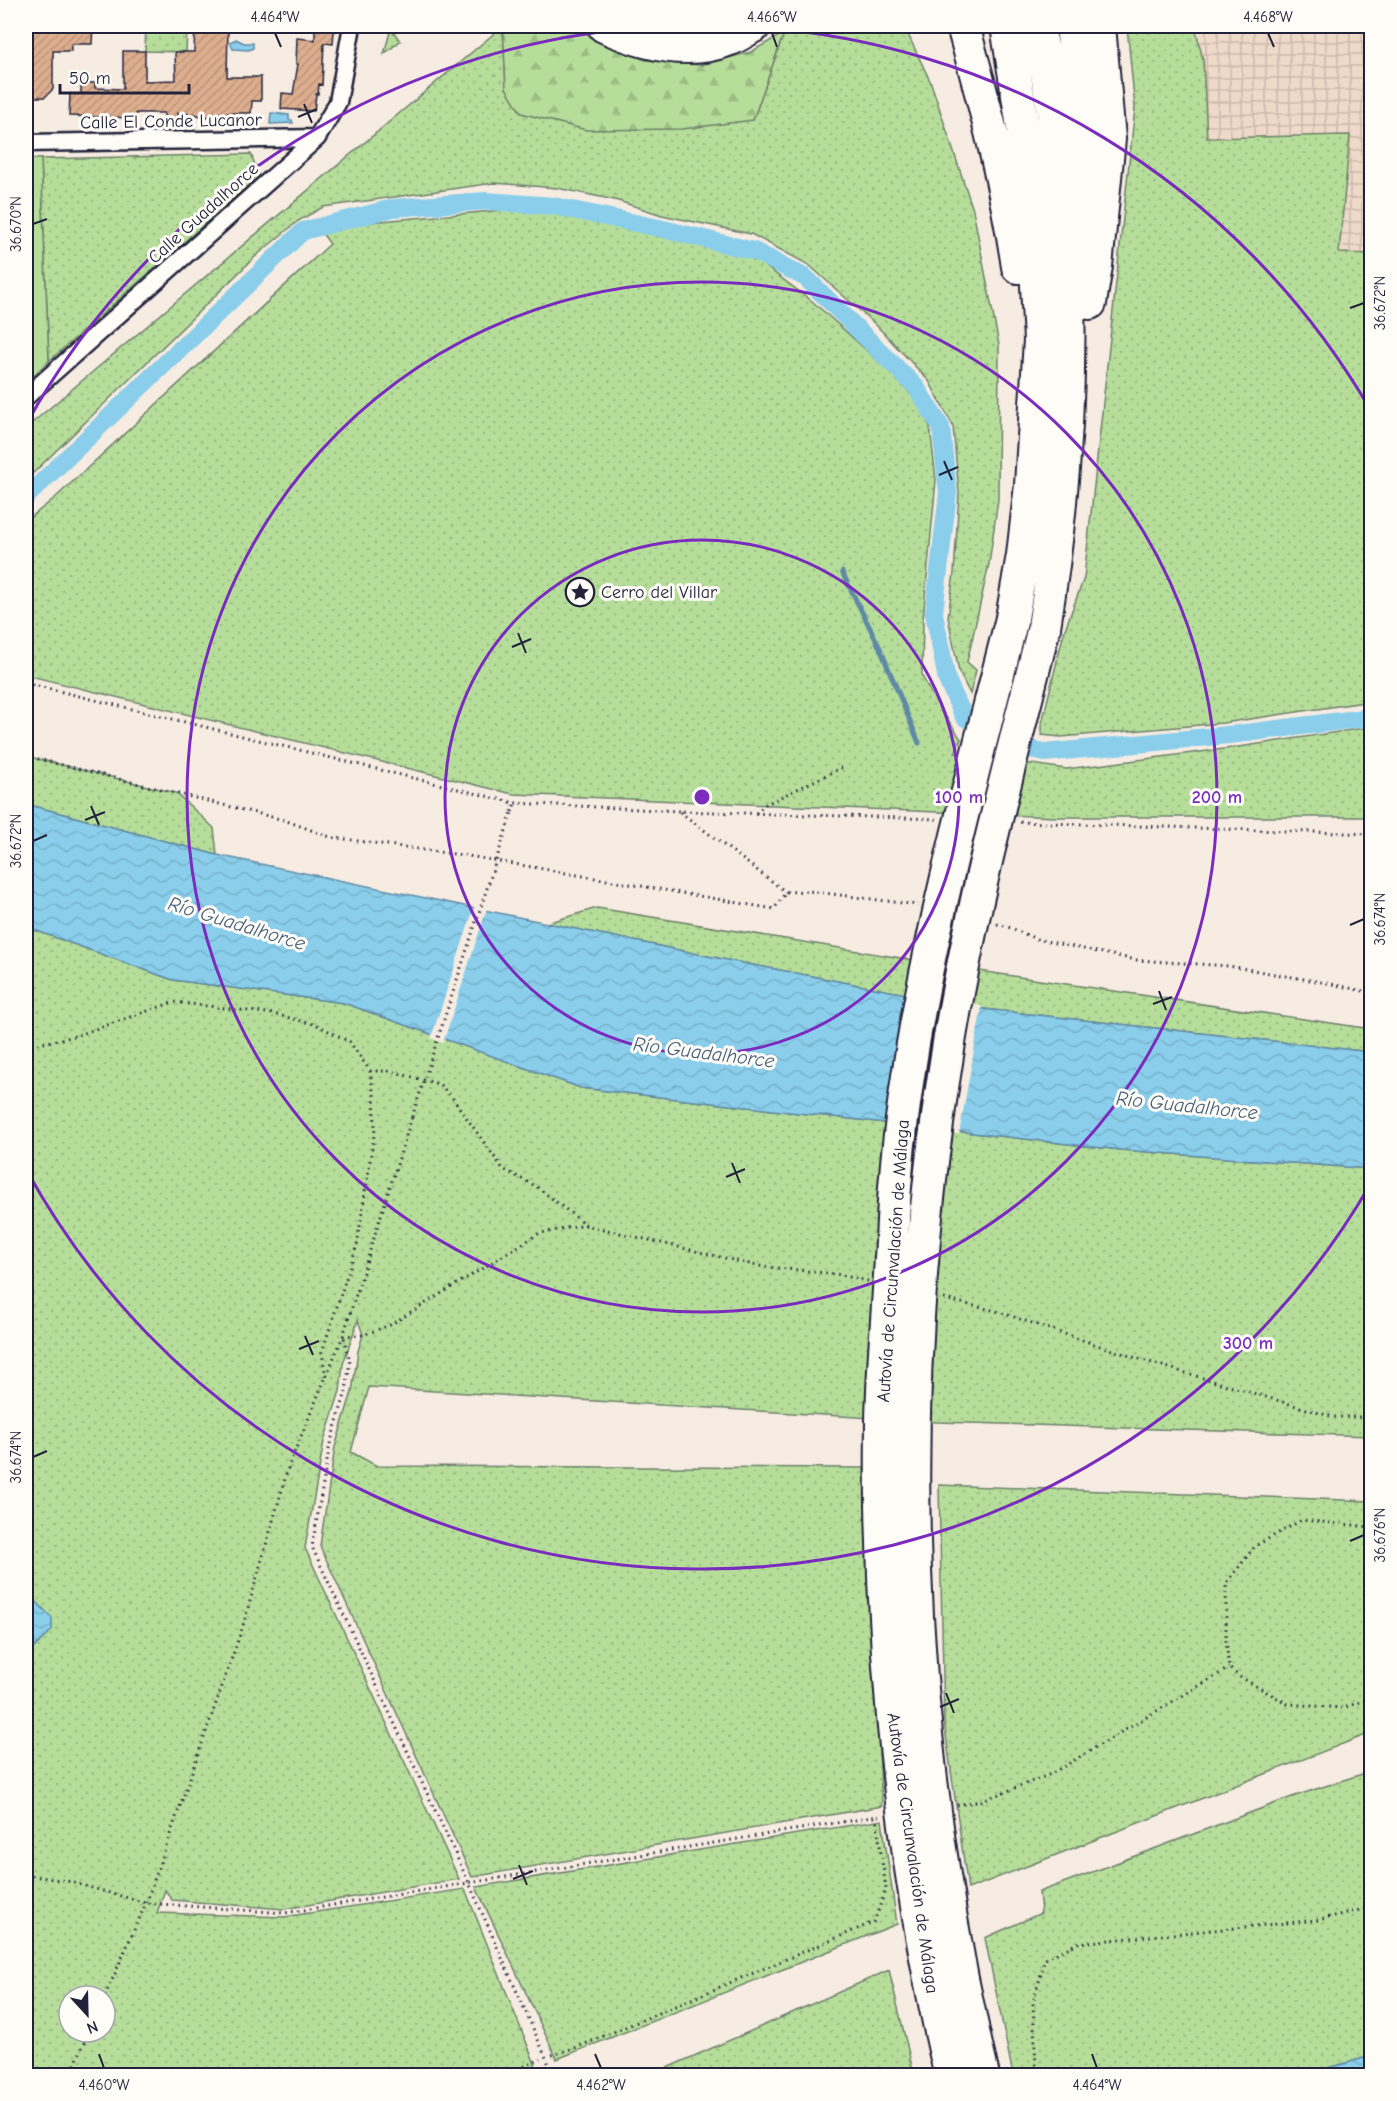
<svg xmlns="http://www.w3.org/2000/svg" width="1397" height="2101" font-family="'Comic Neue',sans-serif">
	<defs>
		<pattern id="industrial-grid" width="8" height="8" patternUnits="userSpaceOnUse" patternTransform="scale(1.5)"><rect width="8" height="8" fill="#efd9c9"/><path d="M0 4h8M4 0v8" fill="none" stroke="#cdbaae"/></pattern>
		<pattern id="green-dots" width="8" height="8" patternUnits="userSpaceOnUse" patternTransform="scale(1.5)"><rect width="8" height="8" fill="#b6de9a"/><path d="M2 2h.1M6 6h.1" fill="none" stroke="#9cbe86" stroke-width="1.8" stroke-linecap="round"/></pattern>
		<pattern id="forest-firs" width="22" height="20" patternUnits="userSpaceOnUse" patternTransform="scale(1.5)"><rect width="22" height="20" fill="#b6de9a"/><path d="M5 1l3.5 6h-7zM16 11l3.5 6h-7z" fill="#9cbe86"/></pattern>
		<pattern id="water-waves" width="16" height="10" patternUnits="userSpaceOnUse" patternTransform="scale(1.5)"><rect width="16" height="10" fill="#8aceeb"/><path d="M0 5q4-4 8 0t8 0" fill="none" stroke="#77b1ca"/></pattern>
		<pattern id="building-hatch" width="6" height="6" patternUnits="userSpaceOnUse" patternTransform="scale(1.5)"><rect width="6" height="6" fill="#ddae8e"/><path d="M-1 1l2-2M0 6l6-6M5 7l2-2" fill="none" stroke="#bd957b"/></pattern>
	</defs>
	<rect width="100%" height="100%" fill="#f7ece2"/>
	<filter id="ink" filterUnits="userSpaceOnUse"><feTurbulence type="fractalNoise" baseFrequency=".0167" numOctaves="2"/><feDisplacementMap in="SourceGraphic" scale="12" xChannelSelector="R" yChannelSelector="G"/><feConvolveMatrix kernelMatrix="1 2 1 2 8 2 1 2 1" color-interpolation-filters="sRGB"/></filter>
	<g filter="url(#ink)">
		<path fill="url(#industrial-grid)" d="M1195,26H1371V254L1339,253L1349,135L1207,138L1203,60Z"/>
		<path fill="url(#green-dots)" stroke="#6c806a" stroke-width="1.5" fill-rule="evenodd" d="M146,26H187L186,52L145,51Z
			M503,26L506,88L753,120L784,33L791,26H904L931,83L973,210L999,345L998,499L989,564L967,662L976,670L970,694L959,672L948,617L954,573L959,494L953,426L929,381L876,325L809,265L751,234L662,215L615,200L557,188L494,183L323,207L298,221L257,255L26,480V428Z
			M1127,26H1195L1203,60L1207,138L1350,135L1339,253L1372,254L1371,701L1223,723L1061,737L1042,735V723L1064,632L1084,578L1135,108Z
			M391,28L400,41L384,54Z
			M251,154L259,176L49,361L41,159Z
			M516,209L560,214L753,257L812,301L895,376L924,409L930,427L936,480L923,619L922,676L936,702L961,739L955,753L1066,769L1232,748L1371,727V817H1056L513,794L26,675V521L56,497L330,244L321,232L369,222Z
			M26,756L176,793L214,828L217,855L26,804Z
			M597,908L986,972L1371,1029V1052L984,1009L727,960L547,923Z
			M26,927L173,980L344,1003L581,1088L1121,1150L1371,1169V1436L937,1422L369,1387L351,1452L377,1466L864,1468L882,1806L472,1877L320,1546L335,1447L352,1392L358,1351L363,1335L358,1320L343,1364L340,1391L324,1441L305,1548L459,1879L284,1909L172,1900L165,1890L157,1913L284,1917L465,1889L537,2069L524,2076L83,2075L86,2067L81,2075H26ZM69,1996H105V2032H69Z
			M939,1485L1371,1501V1733L968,1889L944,1721Z
			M1371,1771V2056L1304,2075H1013L985,1938L1041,1913L1039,1892L1292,1797Z
			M882,1820L897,1924L557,2059L476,1887Z
			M889,1970L914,2075H651Z"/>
		<path fill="url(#forest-firs)" stroke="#6c806a" stroke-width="1.5" d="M503,26H576L602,44L646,60L700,65L751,52L784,33L753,120L682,129L586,130L521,113L506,88Z"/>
		<path fill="#b6de9a" stroke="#6c806a" stroke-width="1.5" d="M26,159H41L49,361L26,382Z"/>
		<path fill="url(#water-waves)" stroke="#6089a5" stroke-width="1.5" d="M236,39L244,43H253V48L249,50L233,49L230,42Z
			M271,113L289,115V120H292L293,123L270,124Z
			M26,804L217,855L727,960L984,1009L1371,1052V1169L1121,1150L581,1088L344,1003L173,980L26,927Z
			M26,1557L35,1568L32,1597L52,1618V1630L30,1652L26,1692Z
			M1371,2056V2075H1304Z"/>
		<path fill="#f7ece2" d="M475,905L487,908L443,1043L431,1038Z
			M919,994L982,1006L959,1134L895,1127Z"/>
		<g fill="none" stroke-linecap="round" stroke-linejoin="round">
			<path stroke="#6089a5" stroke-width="5" d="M842,572L880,648L919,743"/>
			<path stroke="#8aceeb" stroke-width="18" d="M26,497L303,231L393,208L486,201L553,206L659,228L754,251L806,278L916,387L941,427L948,493L934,613L947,680L964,717L1004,741L1044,753L1238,734L1372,717"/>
		</g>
		<path fill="url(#building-hatch)" stroke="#22223b" stroke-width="1.5" d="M30,26H93L92,44H71V51H53V89L45,97H27L26,51H30Z
			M195,26H228L227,77H261V101H252L251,113H215L205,118L195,114L178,113V118L164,119V113H136V118L69,116L70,94H81V83H95V88L123,89V51H145V81L176,80L175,52H194Z
			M315,29L334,30L333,44L324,43L322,85L319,84L318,94H316L314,111L281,109L282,93L293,94L298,64H296L297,38L315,40Z"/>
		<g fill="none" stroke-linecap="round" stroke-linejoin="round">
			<g stroke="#22223b" stroke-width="21">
				<path id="street" d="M26,143L317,138
					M26,397L317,138L338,102L352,26"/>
			</g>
			<g stroke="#22223b" stroke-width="36">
				<path id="highway" d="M604,26C643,44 688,56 730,39C738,36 746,30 754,26
					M963,26C985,105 1006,185 1018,267
					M1007,26L1031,178L1040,340L1031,485L1023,555L1012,618
					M1038,26C1079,223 1076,428 1044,627
					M1072,26L1084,130L1086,248
					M1090,303L1096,266L1109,139L1099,26"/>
			</g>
			<path stroke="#22223b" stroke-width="3" stroke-dasharray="1.5 4.5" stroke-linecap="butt" d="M26,683L515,803L679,811L938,819
				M26,756L284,820L330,837L468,856L774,909L786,892L808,891L918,905
				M512,812L515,803
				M680,812L786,892
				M756,813L766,804L843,767
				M1020,822L1372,834
				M997,924L1011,928L1036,939L1136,960L1229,966L1327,983L1372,993
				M26,1047L75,1036L174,1002L274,1014L317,1025L350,1042L370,1071L374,1096L375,1129L357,1245L322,1352L326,1379
				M370,1071H390L439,1084L451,1096L503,1169L537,1187L586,1225
				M944,1299L996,1311L1136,1358L1333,1417H1372
				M343,1336L363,1335L390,1325L540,1233L586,1225L758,1266L836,1274L868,1281
				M344,1338L350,1360L346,1392L330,1444L312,1547L469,1883L554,2076
				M1372,1527L1302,1520L1255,1546L1226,1584V1641L1229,1668L1240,1677L1288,1704L1343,1708L1372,1698
				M957,1805L981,1801L1051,1774L1229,1668
				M26,1875L67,1881L146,1903L285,1913L879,1816
				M105,1996L146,1903L242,1629L289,1465L343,1336L412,1117
				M552,2055L578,2047L874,1922L886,1889L876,1817
				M70,2076L89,2032
				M502,2076L541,2059
				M1032,2076L1036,2069L1033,2003L1045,1959L1078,1943L1318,1920L1372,1907"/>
			<use href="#street" stroke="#fdfcf7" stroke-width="16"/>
			<use href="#highway" stroke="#fdfcf7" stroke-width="32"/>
			<g stroke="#22223b" stroke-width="36" stroke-linecap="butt">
				<path id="highway-bridge" d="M951,2076C900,1861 879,1641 882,1421C883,1366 888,1312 891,1258C893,1231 893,1204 896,1176C899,1133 906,1088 913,1044C937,900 977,759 1012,618
					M983,2076C903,1737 892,1386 949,1043C972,903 1010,765 1044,627"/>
			</g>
			<path stroke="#22223b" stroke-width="3" stroke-dasharray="1.5 4.5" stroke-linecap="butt" d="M412,1117L512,812"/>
			<use href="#highway-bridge" stroke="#fdfcf7" stroke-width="32"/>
		</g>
	</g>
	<path fill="none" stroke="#22223b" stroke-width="2" d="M275,33L281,47M772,33L777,47M1268,33L1274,47M304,104L312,123M298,117L317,109M33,224L47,219M1350,308L1364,303M944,461L952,480M939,475L958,467M518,633L526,653M512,647L531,639M91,806L99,825M85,820L105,812M33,841L47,835M1350,925L1364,919M1159,991L1166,1010M1153,1004L1172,997M732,1163L740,1183M726,1177L745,1169M305,1336L313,1355M299,1349L319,1341M33,1457L47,1451M1350,1541L1364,1535M946,1693L954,1713M940,1707L959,1699M519,1865L527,1885M513,1879L533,1871M99,2054L104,2068M595,2054L601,2068M1092,2054L1097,2068"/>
	<g fill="none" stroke="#7b2cbf" stroke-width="3">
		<circle cx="702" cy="797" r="257"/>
		<circle cx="702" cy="797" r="515"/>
		<path d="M1371 1183A772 772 0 0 1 27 1171M27 423A772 772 0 0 1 668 26M736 26A772 772 0 0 1 1371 411"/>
	</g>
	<defs>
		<g id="sight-ring" transform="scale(1.5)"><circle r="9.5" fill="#fdfcf7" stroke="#22223b" stroke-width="1.5"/><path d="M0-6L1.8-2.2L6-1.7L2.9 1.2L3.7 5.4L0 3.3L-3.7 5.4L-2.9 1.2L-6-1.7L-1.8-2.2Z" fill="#22223b"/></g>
	</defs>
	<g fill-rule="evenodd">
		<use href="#sight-ring" x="580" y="592"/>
	</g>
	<g text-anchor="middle" stroke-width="6" stroke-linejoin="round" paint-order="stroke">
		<g font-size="18" fill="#22223b" stroke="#fdfcf7">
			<text transform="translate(171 121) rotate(-1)" y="6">Calle El Conde Lucanor</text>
			<text transform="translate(203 213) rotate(-42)" y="6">Calle Guadalhorce</text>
			<text transform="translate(893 1261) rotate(-86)" y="6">Autovía de Circunvalación de Málaga</text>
			<text transform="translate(913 1853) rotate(82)" y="6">Autovía de Circunvalación de Málaga</text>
		</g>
		<g font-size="18" fill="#22223b" stroke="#fdfcf7" text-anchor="start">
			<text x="601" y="598">Cerro del Villar</text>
		</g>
		<g font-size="20" font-style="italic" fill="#465e79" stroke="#fdfcf7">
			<text transform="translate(237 923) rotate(17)" y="7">Río Guadalhorce</text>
			<text transform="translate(704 1052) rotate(7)" y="7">Río Guadalhorce</text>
			<text transform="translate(1187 1105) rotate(6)" y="7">Río Guadalhorce</text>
		</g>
	</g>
	<circle cx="702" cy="797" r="9" fill="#7b2cbf" stroke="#fdfcf7" stroke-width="3"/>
	<g font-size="18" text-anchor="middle" font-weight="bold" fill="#7b2cbf" stroke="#fdfcf7" stroke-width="6" stroke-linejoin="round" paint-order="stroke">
		<text x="959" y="803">100 m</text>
		<text x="1217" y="803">200 m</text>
		<text x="1248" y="1349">300 m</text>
	</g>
	<rect width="1397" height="2101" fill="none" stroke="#fdfcf7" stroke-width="66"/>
	<g transform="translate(87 2014) rotate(158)"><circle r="28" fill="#fdfcf7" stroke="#a5a5ac" stroke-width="1.5"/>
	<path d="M0-4.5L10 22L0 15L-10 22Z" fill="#22223b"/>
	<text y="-9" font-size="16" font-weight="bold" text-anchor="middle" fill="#22223b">N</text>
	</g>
	<path d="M60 84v9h129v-9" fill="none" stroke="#22223b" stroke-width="3"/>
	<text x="69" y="84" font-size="18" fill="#22223b" stroke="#fdfcf7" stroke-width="4.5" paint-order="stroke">50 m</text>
	<rect x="33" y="33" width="1331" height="2035" fill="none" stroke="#22223b" stroke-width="2"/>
	<g font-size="15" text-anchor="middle" fill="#22223b">
		<text x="275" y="22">4.464°W</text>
		<text x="772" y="22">4.466°W</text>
		<text x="1268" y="22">4.468°W</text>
		<text transform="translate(16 224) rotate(-90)" y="5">36.670°N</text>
		<text transform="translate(1380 303) rotate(-90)" y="5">36.672°N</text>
		<text transform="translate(16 841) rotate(-90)" y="5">36.672°N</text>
		<text transform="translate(1380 919) rotate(-90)" y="5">36.674°N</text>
		<text transform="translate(16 1457) rotate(-90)" y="5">36.674°N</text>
		<text transform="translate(1380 1535) rotate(-90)" y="5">36.676°N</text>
		<text x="104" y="2090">4.460°W</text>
		<text x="601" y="2090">4.462°W</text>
		<text x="1097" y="2090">4.464°W</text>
	</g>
</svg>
